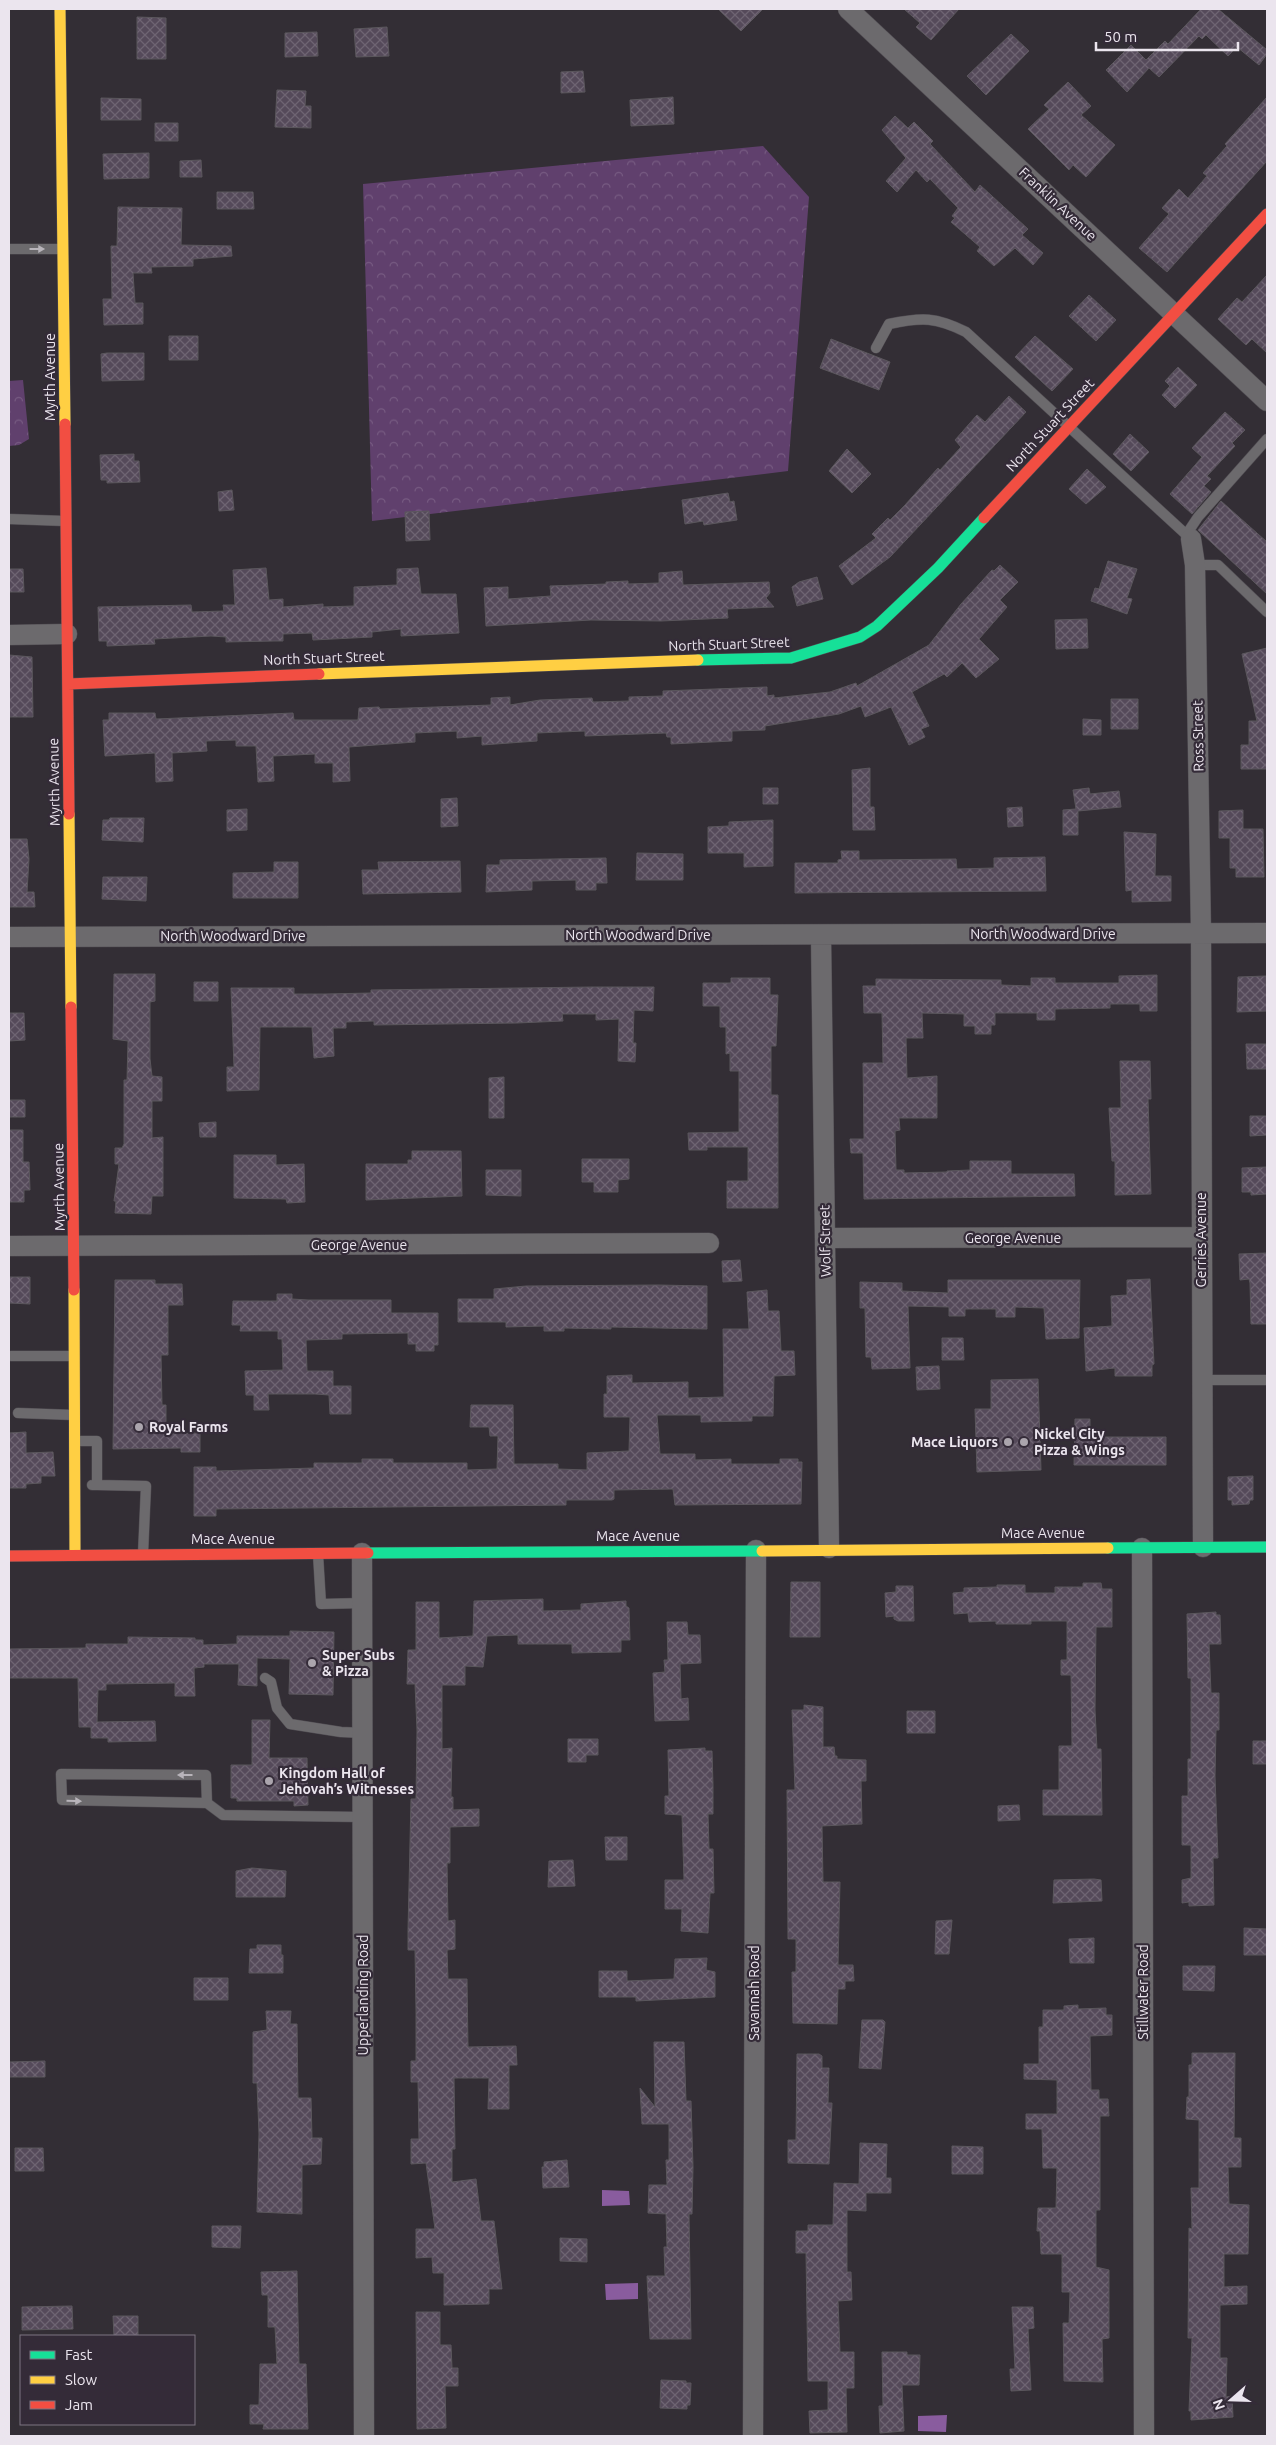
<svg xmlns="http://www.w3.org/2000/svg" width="1276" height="2445" font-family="Ubuntu,sans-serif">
	<defs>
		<pattern id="forest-crowns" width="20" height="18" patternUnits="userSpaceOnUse" patternTransform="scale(1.25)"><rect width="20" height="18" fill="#60406d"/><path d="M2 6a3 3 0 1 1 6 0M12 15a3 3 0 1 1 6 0" fill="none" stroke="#775b82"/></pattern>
		<pattern id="building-cross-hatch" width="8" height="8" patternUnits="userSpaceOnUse" patternTransform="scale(1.25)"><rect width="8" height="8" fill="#554a5a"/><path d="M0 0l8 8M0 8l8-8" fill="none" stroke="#6e6472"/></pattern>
	</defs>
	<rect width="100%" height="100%" fill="#332e35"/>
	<path fill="url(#forest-crowns)" d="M763,146L809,197L788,471L372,521L363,184Z
		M23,380L29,439L19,445L9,446V381Z"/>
	<path fill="#895c9e" d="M602,2190L629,2191L630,2205L602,2206Z
		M638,2283V2299L606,2300L605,2284Z
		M947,2415L946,2432L918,2431V2416Z"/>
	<path fill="url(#building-cross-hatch)" stroke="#5b575d" d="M718,9H763L741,31Z
		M904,9H959L931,40L916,27L920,23Z
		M1201,9H1218L1267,50V54L1259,65L1237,47L1228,56L1206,35L1202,39L1199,36L1159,77L1149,68L1127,92L1106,70L1131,45L1146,60L1165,41L1168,44Z
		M137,17L166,18V59H137Z
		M387,27L389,56L356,57L354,29Z
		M317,32L318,56L285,57V33Z
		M1011,34L1029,51L986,95L967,76Z
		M583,71L585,92L561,93V72Z
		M1068,82L1091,106L1081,115L1115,145L1086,177L1073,165L1069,170L1028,129L1049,109L1044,105Z
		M277,90L306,91L305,106H311V128L275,127Z
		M673,97L674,124L631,126L630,100Z
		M1267,97V161L1167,272L1139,248L1169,214L1162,208L1179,189L1188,198L1207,176L1203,173L1227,146L1225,144Z
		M101,98L141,99V120H101Z
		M895,116L908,128L914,122L933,141L930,144L975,192L980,185L1028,229L1022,235L1043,253L1033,265L1015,248L994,266L977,251L980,247L951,222L955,218L952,216L958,208L930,179L927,182L916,170L897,192L886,181L906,158L882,130Z
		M155,123H178V141H155Z
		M149,153V178L104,179L103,154Z
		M201,160L202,177H180V161Z
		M217,192H253L254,209H217Z
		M118,207L182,208L181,245L231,246L232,256L193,259V266L151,267L152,273H133L135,303H143V324L104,325L103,299H112L111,246H117Z
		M1267,275V353L1252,339L1246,345L1218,319L1237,298L1242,302Z
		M1089,295L1116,320L1096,341L1069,316Z
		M169,336H198V360H169Z
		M1035,336L1073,369L1052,391L1015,357Z
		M831,339L890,362L879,390L820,368Z
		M107,353H144V380L102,381L101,354Z
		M1178,367L1197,385L1175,408L1162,395L1170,386L1165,381Z
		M1009,396L1026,412L890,557L852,585L839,566L876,538L872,534L888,518L890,520L905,505L938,468L940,470L961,447L955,440L977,415L985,422Z
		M1225,412L1245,430L1232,443L1235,446L1207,476L1211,479L1204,486L1211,492L1192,514L1170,494L1202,457L1192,448Z
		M1130,434L1149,452L1131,471L1113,454Z
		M847,449L871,474L852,493L829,471Z
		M134,454V461H139L140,482L107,483V480H101L100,455Z
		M1087,469L1106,487L1086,504L1069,489Z
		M232,490L234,510L219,511L218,492Z
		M728,493L730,502L734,501L737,520L704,525L703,521L685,524L682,500Z
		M1221,501L1267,542V594L1198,530Z
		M429,511L430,540L406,541L405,512Z
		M1108,561L1137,569L1127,598L1132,599L1127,614L1091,601L1095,588L1099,589Z
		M1000,565L1018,582L1000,600L1007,607L979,639L999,659L976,678L962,663L947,677L944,674L912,692L929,726L921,729L925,737L909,745L891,707L865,717L861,706L839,714L765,726V730L732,731V741L671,744V737H667L666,733L585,736V731L537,733V741L482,745V736L457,738V731L415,733V742L349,747L350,781L333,782V763H315V754L273,756L274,781L258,782L256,746H236V740L206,741L207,751L172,753L173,781L156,782L155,753L105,756L103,720H109V713H155L156,719L293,713L294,720H358L359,708L379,707L380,709L491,705V698L510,697V705L540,700L592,698L593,702L629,701V697L663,696V691L767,687V696L774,695V698L830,692L856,683L857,686L929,645L961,604L992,570L994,571Z
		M266,568L269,600L283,599V607L323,604V607L354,606V587L397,585V569L418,568L421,594H456L459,633L401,636V629L372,632V637L313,640L312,633L283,634V641H274L226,642V637L211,636L154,639L155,644L107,646V641H99L98,607L191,605L192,612L224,611L223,605H235L233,570Z
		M9,569H23L24,592H9Z
		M682,571L683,585L769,582L770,593L766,598L774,607L727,609L728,618L661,621L591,620L486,626L484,588L508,587V599L551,596L550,586L606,584V582L628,581V584L659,583V573Z
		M817,577L823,599L797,606L792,587L799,582Z
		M1087,619L1088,648L1056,649L1055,620Z
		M1267,648V769H1241V745H1249V721H1257L1242,654Z
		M9,655L32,657L33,717H9Z
		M1111,699H1138V729H1111Z
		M1083,719L1101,720V735H1083Z
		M870,768V807H874L875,830H853L852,770Z
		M763,788H778V804H763Z
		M1089,788L1090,794L1119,791L1121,807L1078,811V835H1063V810L1076,809L1073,790Z
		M457,798L458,826L441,827V799Z
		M1022,807L1023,826L1008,827L1007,808Z
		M247,809V830L227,831V810Z
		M1243,810V829H1263L1264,877H1236V868H1230V838H1219V811Z
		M110,818H144L143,842L102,840L103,820H109Z
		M773,820V866L744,867V853H708V827L729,826V822Z
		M1124,832L1156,834L1155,876H1171V901L1132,902V890L1126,891Z
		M9,839H27L29,859L27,892H34L35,907H9Z
		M841,851H859V860H867L956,859L957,869L994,868V858L1045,857L1046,891L795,893V863H838V860L842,859Z
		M637,853L683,854V880H636Z
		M606,858L607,883H596V890H576V880L532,881V890L486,892L487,865H500V860Z
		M460,861L461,892L363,894L362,870H379L378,862Z
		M274,862H298V898H233V873L274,872Z
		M103,877H147L146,901L102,899Z
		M114,974H155V1001L150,1002V1059L152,1076L162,1077V1101H152V1138L163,1137V1196H152L151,1214L115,1213L116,1201H114L119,1164H115V1148H122L124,1144V1080H127L128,1041L113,1039Z
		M1157,975V1011H1140V1004H1110V1008L1055,1009V1020H1037V1013H995V1025H991V1034H975V1026H964V1014L922,1013L923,1038H906L907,1078L937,1076V1118H899L900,1130L895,1131L896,1170H904V1173L947,1172V1171L970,1170V1161H1011V1174H1074L1075,1196L864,1199L863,1153H851L850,1139H864L863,1063H883L882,1013H864L863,986H876V979L1001,980V985L1031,986V978H1055V983H1119V976Z
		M1266,976L1267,1011L1237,1012L1238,977Z
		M731,978H770V995H778L776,1046H771V1095H778V1208H727V1181H748V1147H707V1150H689L688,1133L739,1132V1071H730V1053L726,1054V1027H720V1006H703V983H731Z
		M194,982H218V1001H194Z
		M592,987H654L653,1011L634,1010L633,1043H636L635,1062L618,1061L619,1019L596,1020V1014H562L563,1021L517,1023L374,1025V1021L346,1022V1028H333L334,1056L314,1058L312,1027H260L259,1090L227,1091V1067H234L231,988H294V994H325L371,993V990Z
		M9,1013H24L25,1040L9,1041Z
		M1246,1044H1266L1267,1069H1247Z
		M1120,1061H1150L1151,1099H1148L1151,1194L1115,1195V1161H1112L1109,1108H1121Z
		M504,1077V1118H489V1078Z
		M9,1100H25V1117H9Z
		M1250,1116H1267V1135L1250,1136Z
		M216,1122V1137H200L199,1123Z
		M9,1130H23V1162H29L30,1190H24V1202H9Z
		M412,1151H461L462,1196L366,1200V1164H408V1160H412Z
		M234,1155H276V1165L304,1164L305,1202L287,1203L286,1199L234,1198Z
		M582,1159H629V1179L618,1180V1192H594V1182H582Z
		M1267,1167V1194L1251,1195V1192H1242V1168Z
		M486,1170H521V1196L486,1195Z
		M1267,1253V1324H1251L1250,1283L1249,1279L1240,1280L1239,1254Z
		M740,1260L742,1281L723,1282L722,1261Z
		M9,1277H30V1304L9,1303Z
		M1150,1279L1154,1364L1152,1365V1376H1115V1368L1086,1371L1084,1328L1112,1326L1111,1296L1127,1295V1280Z
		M115,1280H155V1284H182L183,1305H168V1355H161L162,1405H166V1434L200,1433V1452H181V1448L113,1449Z
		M948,1280H1080L1079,1338L1046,1339L1044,1308L1015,1307V1317H996V1309H965V1316H949V1307L908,1306L910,1368L872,1369L871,1357H866L865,1308H860V1282L902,1283V1291L948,1293Z
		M658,1285L707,1286V1329L611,1327V1329L564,1328V1331H544V1326L506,1327V1322H458V1299H494V1289L526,1286Z
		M767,1290L768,1311H779L781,1351H794L795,1375L774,1376L773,1416H752V1421L701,1422V1415H657L660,1454H695V1460L731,1459V1464H780V1459H798V1462H802L801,1504L675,1505L673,1489L614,1490V1499L612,1500H566V1505L216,1509V1516H194V1467H216V1471L314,1468V1463H362V1459H393V1463H467V1470L497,1469L498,1436H490L489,1427H470L471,1405H513L514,1464H558V1469L587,1470V1453L629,1451L630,1417H604V1394H607V1376L632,1375V1383L688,1382V1398L724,1397L723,1329H749L747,1292Z
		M277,1294H292V1299L308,1300H391V1313H438V1345H434V1351H416V1344H408V1333L342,1334V1339L306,1340L307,1371H333V1386H351V1414H330L329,1395L315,1394H268L269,1410H254V1395H246L245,1371L283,1370L282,1339H278V1331H240L241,1325H232L233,1301H277Z
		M942,1338H963L964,1360H942Z
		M939,1366L940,1389L917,1390L916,1367Z
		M1038,1379L1041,1470L977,1472L975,1409H991V1380Z
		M1075,1419H1090V1437H1166V1465H1074Z
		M26,1432V1453L53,1452L55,1476H41V1483L26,1484V1488H9V1433Z
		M1253,1476V1500H1250L1249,1504L1232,1505V1500H1228V1477Z
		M791,1582H820V1637H790Z
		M1083,1583H1101L1102,1589H1112V1627H1096L1095,1710L1097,1749H1101L1102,1815H1043V1790H1059V1746H1072L1071,1675H1061V1660H1067V1621H1031V1624H996V1621L969,1622L968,1613L954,1614L953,1593L964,1592V1588L997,1587V1585H1025V1593H1055V1587H1083Z
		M896,1586H913L914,1621H898L894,1619V1616L886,1617L885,1593L896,1592Z
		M543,1599V1611L581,1610V1604L626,1601V1606L629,1608L630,1640H621V1652L572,1653V1644H518V1635L487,1636L483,1667L465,1666V1685H442V1749L452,1748L451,1797H453V1810L479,1809V1826L450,1827V1863H447L448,1921L455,1920V1949L447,1950L448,1979H467L468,2047L516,2046L517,2065H509V2109H488L489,2078H454L455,2149H452V2182L476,2179L481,2221H494L502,2289H489V2304L444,2305V2273H433L432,2257L416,2258V2229H435L426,2163L411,2164V2139H419L418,2082H411V2061H416V2010L415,1950H408V1930L411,1799H416L417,1730L415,1684H407L408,1650H416V1602H439V1638L473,1636L474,1601Z
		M1216,1612V1615H1220L1221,1644H1209L1211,1693H1219V1730H1216L1215,1776L1218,1858H1213L1214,1905L1189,1906V1902L1182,1903V1880L1191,1878V1845H1182V1796H1188V1759H1191V1678H1188L1187,1614Z
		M667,1622H687L688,1635H700L701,1663L680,1664L681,1699L688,1698L689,1720L655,1721L653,1673L665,1672L664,1660H668Z
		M290,1631L334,1632L333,1695L289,1694L290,1659L257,1658V1686L238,1685L239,1664H204V1667L194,1668L195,1696H175V1683L106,1684V1690H98L97,1722L155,1721L156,1741L108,1742V1738H91V1727H79L78,1678H9V1649L86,1648V1644H128V1637L195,1638V1640H203V1645L237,1644V1636H290Z
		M804,1705L823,1707V1747H834L835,1756H837V1759L866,1760V1781H861L862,1824L822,1826L823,1882H840L838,1965H853L854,1981H845V1989H838L837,2024L793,2023L792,1972H796V1939H788L787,1790H795L792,1710H804Z
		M907,1711H935V1733H907Z
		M252,1720H270L269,1758H307L308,1805L294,1806V1801H237V1798H231V1765H252Z
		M568,1739H598V1755H586V1762H568Z
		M1253,1741H1267V1764H1253Z
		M705,1748V1751H712L713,1785V1814H708L709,1849H713L714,1893H710L708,1933L681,1931L682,1909H665V1880H684L682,1815L665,1814V1796H669L668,1750Z
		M1019,1805L1020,1820L998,1821V1806Z
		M605,1837H627V1860H606Z
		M573,1860L575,1886L548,1887L549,1861Z
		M252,1868L286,1871L285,1897H236V1871Z
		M1094,1879L1101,1880L1102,1901L1053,1903L1054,1880Z
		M952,1920L949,1954H935L936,1921Z
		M1244,1928L1267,1929V1955H1244Z
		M1094,1938V1963H1070L1069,1939Z
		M257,1945H281V1955H283V1973H249L250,1949H257Z
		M707,1958L706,1970L715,1972V1997L636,2001V1997H599V1971H627V1981L674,1979L675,1959Z
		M1183,1966H1215L1214,1991L1183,1990Z
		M194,1978H228V2000H194Z
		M1078,2005V2009L1106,2008V2015H1112V2035L1090,2036L1091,2090H1099V2099H1108L1109,2116H1100V2210H1096V2267L1109,2270V2338L1102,2339L1103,2382L1064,2381L1063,2323H1069L1070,2292H1062V2254H1041L1040,2231H1037L1038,2208H1056L1057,2168H1043L1042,2129H1026V2114H1057V2080L1024,2079V2064H1039V2027H1043V2010H1064V2006Z
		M266,2011H291L290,2024H297L298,2098H311L312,2138H322L321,2164L302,2165V2214L257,2212L259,2134L257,2083H253V2032L267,2030Z
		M862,2020H883L885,2022L881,2069L859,2068Z
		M654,2042H684L686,2101H691L693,2167L692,2214H689L691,2339H650L647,2276H665L664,2247H667L666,2214L648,2213L649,2185H667L666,2160H669V2124H642L640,2088L655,2107Z
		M1192,2053H1235L1234,2138H1241V2167H1228L1229,2204L1249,2205L1248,2254H1224V2287L1247,2286V2304L1220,2305V2358H1227L1226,2397L1232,2396L1233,2417L1191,2420V2411H1189L1192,2338H1188L1189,2228L1192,2229L1191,2188H1199V2120L1186,2119L1187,2097H1189V2065H1192Z
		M797,2054H819L822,2056V2068H829L828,2103H832L829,2164L788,2163V2140H796Z
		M45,2061V2077H9V2062Z
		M860,2143L887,2144L886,2178H891V2193H866V2211L847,2210V2272H851L852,2300L838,2301L840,2352H854V2388H846L847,2432L810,2433L809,2411L828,2410V2381H808L806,2253H796V2231H808V2225H833L834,2183L859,2184Z
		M952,2146L983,2147V2174H952Z
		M15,2148H43L44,2171H15Z
		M567,2160L569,2187L543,2188L542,2167H544V2162Z
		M212,2226H241L240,2248L212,2247Z
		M560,2238L587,2239V2262L560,2261Z
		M297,2271L299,2364H306L308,2429H263L264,2424H250V2405H259L260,2364H277L275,2327H268V2295H262L261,2272Z
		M72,2306L73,2329L22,2330V2307Z
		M1012,2307H1033L1034,2328L1028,2329L1031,2390L1011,2391L1010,2369H1015Z
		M416,2312H440V2345H451L452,2368H458V2386H445L446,2428L417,2429Z
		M113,2316H138V2336H114Z
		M882,2352H907V2355H920L919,2385H902L904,2431L880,2433L879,2406H883Z
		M661,2380L686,2381V2383H691L690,2405H687V2409L660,2408Z"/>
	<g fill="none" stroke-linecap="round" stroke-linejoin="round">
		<g stroke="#504c52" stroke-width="11">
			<path id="lane" d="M9,249H63
				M876,348L889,324C922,317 936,317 966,332L1191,539
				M9,519L65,521
				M1191,539L1190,529L1198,517L1267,439
				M1195,565H1218L1267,612
				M11,1356H73
				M1202,1380H1267
				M18,1413L74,1415
				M76,1441H97V1485H92
				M97,1485L146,1486L143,1554
				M318,1554L321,1604L363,1603
				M265,1678L271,1682L277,1708L290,1724L341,1732L364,1733
				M207,1803L206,1775L61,1774L62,1800L207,1803L223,1815L363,1817"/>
		</g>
		<g stroke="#504c52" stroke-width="21">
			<path id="street" d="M848,9L1267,401
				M1191,539L1195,565L1201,934L1203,1547
				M9,635L67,634
				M821,935L829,1548
				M9,937L1267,933
				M825,1238L1201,1237
				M9,1246L709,1243
				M1142,1548L1144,2436
				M362,1553L364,2436
				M753,2436L756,1550"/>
		</g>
		<g stroke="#504c52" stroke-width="12">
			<path id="fast" d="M698,660L791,658L860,637L877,626L938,568L984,518
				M1108,1548L1267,1547
				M368,1553L762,1551"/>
		</g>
		<g stroke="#504c52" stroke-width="12">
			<path id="slow" d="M60,9L65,424
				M319,674L698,660
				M69,814L71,1007
				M74,1290L75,1555
				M762,1551L1108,1548"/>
		</g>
		<g stroke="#504c52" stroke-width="12">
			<path id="jam" d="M65,424L69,814
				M984,518L1267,214
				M68,684L319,674
				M71,1007L74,1290
				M9,1556L368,1553"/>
		</g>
		<use href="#lane" stroke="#6c6a6d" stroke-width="10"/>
		<use href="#street" stroke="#6c6a6d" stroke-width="20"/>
		<use href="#fast" stroke="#16e098" stroke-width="11"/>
		<use href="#slow" stroke="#ffcf43" stroke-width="11"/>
		<use href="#jam" stroke="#f24e42" stroke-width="11"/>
	</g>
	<defs><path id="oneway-solid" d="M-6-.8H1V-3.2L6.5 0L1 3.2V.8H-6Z" transform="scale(1.25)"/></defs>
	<g fill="#b8b4ba">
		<use href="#oneway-solid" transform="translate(37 249)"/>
		<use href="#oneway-solid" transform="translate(185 1775) rotate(-180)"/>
		<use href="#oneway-solid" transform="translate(74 1801) rotate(1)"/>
	</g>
	<g fill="#aba5ad" stroke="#342b38" stroke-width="2">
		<circle cx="139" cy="1427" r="5"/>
		<circle cx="1008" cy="1442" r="5"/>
		<circle cx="1024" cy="1442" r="5"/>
		<circle cx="312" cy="1663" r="5"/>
		<circle cx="269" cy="1781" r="5"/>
	</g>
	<g text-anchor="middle" stroke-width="4.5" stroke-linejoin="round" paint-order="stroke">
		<g font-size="14" fill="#ebe5ee" stroke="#342b38">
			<text transform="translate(1058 204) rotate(43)" y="5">Franklin Avenue</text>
			<text transform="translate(50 377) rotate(-90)" y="5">Myrth Avenue</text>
			<text transform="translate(1050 425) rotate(-47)" y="5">North Stuart Street</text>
			<text transform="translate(729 644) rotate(-2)" y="5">North Stuart Street</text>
			<text transform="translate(324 658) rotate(-2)" y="5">North Stuart Street</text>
			<text transform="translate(1198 736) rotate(-91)" y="5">Ross Street</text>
			<text transform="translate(54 782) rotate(-91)" y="5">Myrth Avenue</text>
			<text x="1043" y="939">North Woodward Drive</text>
			<text x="638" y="940">North Woodward Drive</text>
			<text x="233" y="941">North Woodward Drive</text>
			<text transform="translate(59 1187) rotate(-91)" y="5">Myrth Avenue</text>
			<text x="1013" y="1243">George Avenue</text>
			<text transform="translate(1201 1240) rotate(-90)" y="5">Gerries Avenue</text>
			<text transform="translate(825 1241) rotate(-91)" y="5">Wolf Street</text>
			<text x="359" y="1250">George Avenue</text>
			<text x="1043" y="1538">Mace Avenue</text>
			<text x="638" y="1541">Mace Avenue</text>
			<text x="233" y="1544">Mace Avenue</text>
			<text transform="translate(1143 1992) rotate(-90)" y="5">Stillwater Road</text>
			<text transform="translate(754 1993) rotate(-90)" y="5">Savannah Road</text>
			<text transform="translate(363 1995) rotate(-90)" y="5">Upperlanding Road</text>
		</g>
		<g font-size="14" font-weight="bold" fill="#ebe5ee" stroke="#342b38" text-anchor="start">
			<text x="149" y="1432">Royal Farms</text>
			<text x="1034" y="1439">Nickel City<tspan x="1034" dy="16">Pizza &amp; Wings</tspan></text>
			<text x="998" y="1447" text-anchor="end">Mace Liquors</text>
			<text x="322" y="1660">Super Subs<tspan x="322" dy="16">&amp; Pizza</tspan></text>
			<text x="279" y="1778">Kingdom Hall of<tspan x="279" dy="16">Jehovah’s Witnesses</tspan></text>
		</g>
	</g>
	<rect width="1276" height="2445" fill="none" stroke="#ebe5ee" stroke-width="20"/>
	<rect x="20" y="2335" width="175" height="90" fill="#342b38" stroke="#7d7581"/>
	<rect x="30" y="2351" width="25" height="8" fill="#16e098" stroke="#7d7581"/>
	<text x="65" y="2360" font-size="15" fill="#ebe5ee">Fast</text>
	<rect x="30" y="2376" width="25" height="8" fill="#ffcf43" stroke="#7d7581"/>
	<text x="65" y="2385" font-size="15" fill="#ebe5ee">Slow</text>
	<rect x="30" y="2401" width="25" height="8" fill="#f24e42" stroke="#7d7581"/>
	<text x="65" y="2410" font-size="15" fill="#ebe5ee">Jam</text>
	<g transform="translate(1231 2400) rotate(250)" stroke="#342b38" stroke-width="4" paint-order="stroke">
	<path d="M0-4L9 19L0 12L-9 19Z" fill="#ebe5ee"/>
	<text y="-8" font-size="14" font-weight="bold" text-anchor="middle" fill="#ebe5ee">N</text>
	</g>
	<path d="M1096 42v8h142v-8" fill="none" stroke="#ebe5ee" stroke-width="2.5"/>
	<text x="1104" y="42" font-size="15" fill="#ebe5ee" stroke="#342b38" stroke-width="4" paint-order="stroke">50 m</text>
</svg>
